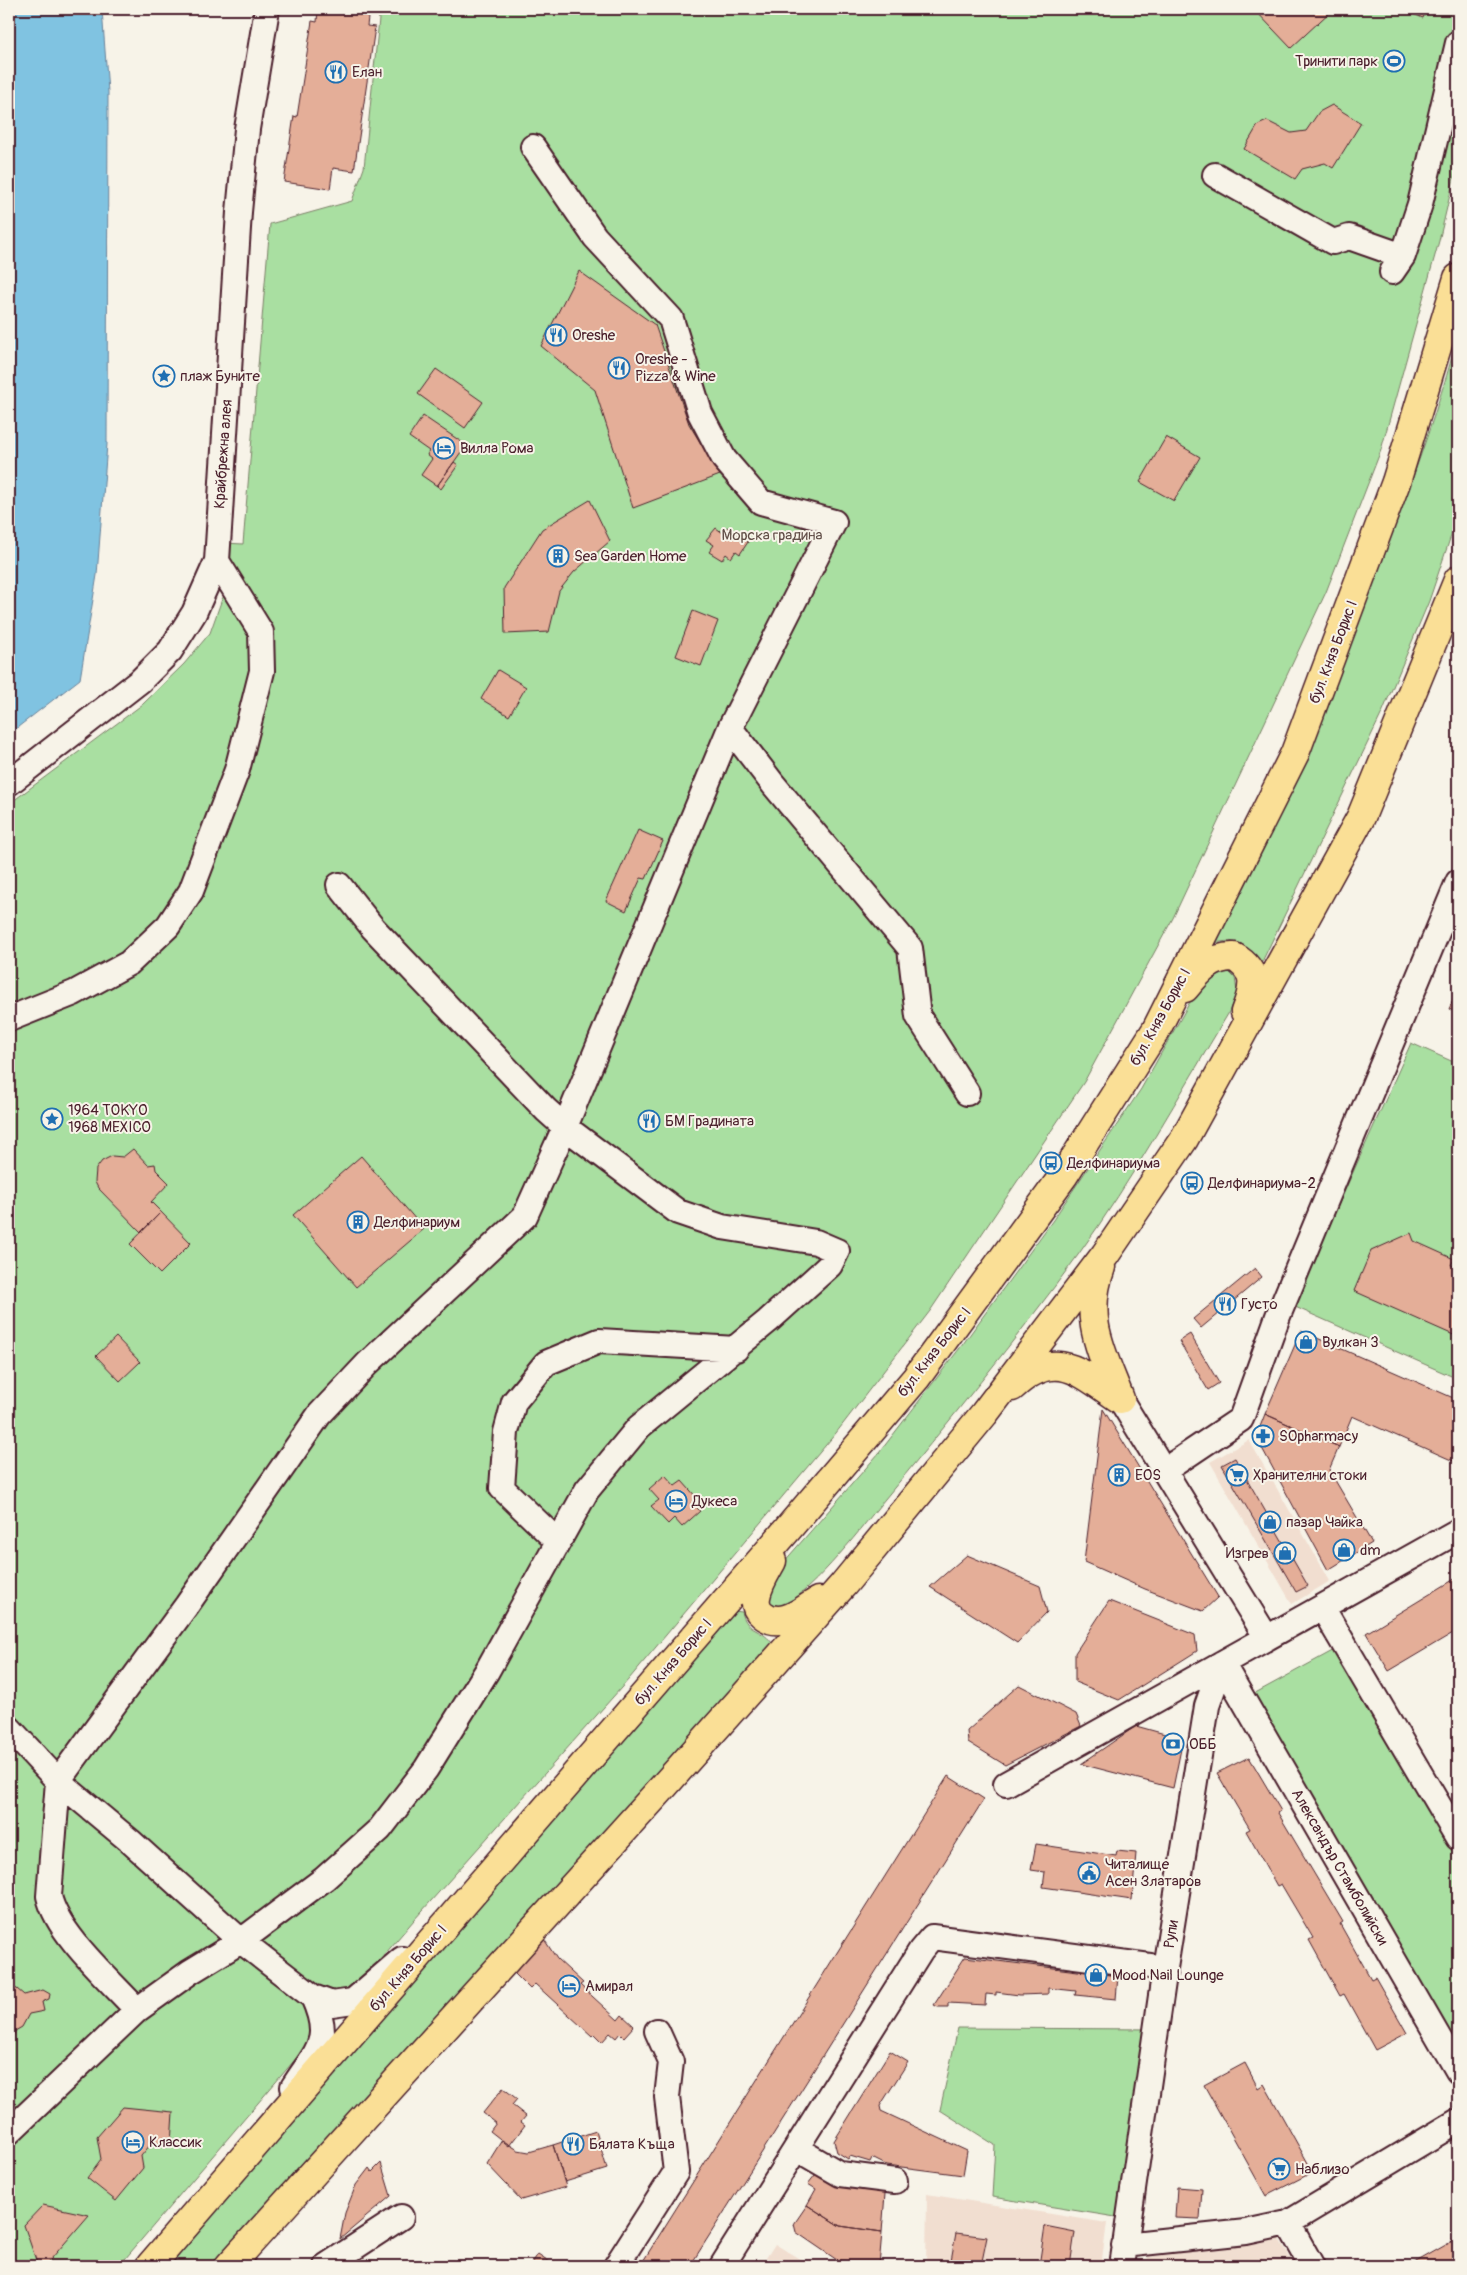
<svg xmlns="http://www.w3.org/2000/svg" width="1467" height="2275" font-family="Pangolin,sans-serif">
	<rect width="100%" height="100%" fill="#f7f3e8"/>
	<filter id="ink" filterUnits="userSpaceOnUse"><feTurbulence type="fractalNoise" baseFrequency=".02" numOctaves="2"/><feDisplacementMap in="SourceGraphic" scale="10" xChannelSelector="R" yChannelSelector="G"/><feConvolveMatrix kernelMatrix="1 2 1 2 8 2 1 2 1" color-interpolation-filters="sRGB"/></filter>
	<g filter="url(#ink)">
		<path fill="#f1ded0" d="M1249,1440L1330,1581L1292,1604L1210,1462Z
			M927,2194L1107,2223L1101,2266H926Z
			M1279,2239L1295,2266H1146L1148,2257Z
			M775,2244L811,2266H761Z"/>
		<path fill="#a9dfa1" stroke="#7a7f66" d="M376,9H1458V161L1439,241L1381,450L1326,592L1173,918L1084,1082L930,1311L836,1433L629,1679L414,1920L119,2266H9V804L143,704L184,664L210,633L222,599L237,575L229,562L225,543L243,544L270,224L352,201L364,168L379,19Z
			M1458,336V515L1429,601L1382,713L1259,968C1250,941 1234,937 1208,945C1299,746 1400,548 1458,336Z
			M1226,969L1235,978L1237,992L1228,1014C1179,1095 1133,1179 1078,1255C1015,1341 948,1423 880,1505C861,1529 804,1602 777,1608L768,1604L769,1579L879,1453L963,1344L1053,1220L1141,1089L1204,977Z
			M1411,1043L1458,1064V1379L1293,1306Z
			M734,1611L742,1612C747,1634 764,1628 773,1645L210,2266H167Z
			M1338,1648L1458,1852V2057L1248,1697Z
			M958,2028L1157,2029L1128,2219L992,2197L995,2145L940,2110Z"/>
		<path fill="#80c3e1" stroke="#6a8198" d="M9,9H102L108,92L107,444L97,575L80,679L9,734Z"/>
		<path fill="#e4ae98" stroke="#4a1f2b" d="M318,9H369L367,26L375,27L354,171L333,168L330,189L284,182L294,116L297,117L312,21L317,22Z
			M1254,9H1333L1291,48Z
			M1401,9H1427L1423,18Z
			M1332,105L1361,123L1333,168L1325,163L1302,169L1295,179L1244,149L1258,125L1267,121L1291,133L1306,131L1319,112Z
			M579,271L655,325L689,424L720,475L633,508L595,390L541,346Z
			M436,369L483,402L465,428L418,394Z
			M423,416L466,445L437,486L421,475L432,459L427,455L429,451L409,437Z
			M1166,437L1200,457L1174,501L1140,482Z
			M454,462L458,465L441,489L437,486Z
			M590,500L610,541L574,572L559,591L549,632L505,634L504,588L542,529Z
			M727,527L748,542L740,554L736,551L731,558L726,554L722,560L709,552L714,545L706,540L716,528L723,533Z
			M693,611L718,621L701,666L676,656Z
			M498,670L526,687L509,716L481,699Z
			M638,830L663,841L646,879L641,878L626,911L606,901Z
			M1458,989V1013L1449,1009Z
			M133,1149L148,1165L155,1164L156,1170L169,1183L151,1202L161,1212L141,1232L98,1188L95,1182L96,1169L102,1161L112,1156L123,1157Z
			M361,1156L424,1229L356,1287L293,1215Z
			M161,1212L191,1243L160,1274L130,1244Z
			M1411,1233L1414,1241L1454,1259L1451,1265L1458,1268V1337L1354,1291L1371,1251Z
			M1255,1268L1262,1277L1201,1328L1193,1319Z
			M1301,1331L1458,1400V1463L1352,1416L1339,1447L1265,1414Z
			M1190,1334L1219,1383L1208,1390L1179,1341Z
			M116,1337L140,1362L120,1381L96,1356Z
			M1103,1409L1218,1597L1203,1611L1145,1589L1084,1562Z
			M1265,1414L1339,1447L1329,1470L1372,1543L1328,1570L1256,1437Z
			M1235,1458L1308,1586L1296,1592L1222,1465Z
			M665,1475L675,1486L682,1481L698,1499L693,1503L700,1511L682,1527L674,1518L668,1524L651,1506L659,1500L649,1489Z
			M967,1555L1040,1586L1047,1612L1017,1643L930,1587Z
			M1458,1577V1630L1389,1671L1366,1633Z
			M1109,1601L1195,1635L1197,1651L1119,1700L1075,1682V1653Z
			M1019,1685L1076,1714L1081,1726L1005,1765L968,1742L967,1731Z
			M1136,1726L1183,1739L1173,1788L1081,1764Z
			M1249,1757L1281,1811L1278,1813L1343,1922L1340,1924L1371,1979L1375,1977L1407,2033L1375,2050L1344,1994L1340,1996L1309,1940L1313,1938L1281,1884L1277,1886L1246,1831L1250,1829L1217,1773Z
			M948,1776L984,1799L807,2081L690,2266H640Z
			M1036,1844L1116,1856L1117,1851L1136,1853L1132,1900L1043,1887L1045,1872L1031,1870Z
			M542,1936L557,1959L583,1983L580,1985L618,2020L622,2015L634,2026L624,2037L620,2033L616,2038L610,2033L602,2042L594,2034L592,2036L535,1984L530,1989L511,1970Z
			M965,1957L1118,1976L1116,1999L1075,1995L1076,1991L1048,1988V1994L1019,1995L996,1992V1995L986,1994L985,2005L948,2003V2007H938L934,2005Z
			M9,1986L17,1989L24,1995L43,1990L50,1994L49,1999L42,2002L44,2011L29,2014L22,2027L15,2031L10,2047Z
			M890,2051L908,2062L880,2106L881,2111L967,2151L963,2175L886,2165L872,2158L870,2162L850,2156L848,2159L837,2152L834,2141Z
			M1245,2063L1258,2088L1264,2084L1313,2172L1266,2196L1204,2085Z
			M503,2088L517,2099L512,2105L526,2116L521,2122L525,2125L509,2146L490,2131L496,2123L483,2113Z
			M123,2107L173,2112L171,2144H151L141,2156L143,2168L116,2201L87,2178L101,2159L97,2137Z
			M596,2131L607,2169L565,2182L553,2145Z
			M502,2140L518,2150L529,2152L553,2145L566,2187L521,2200L487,2164Z
			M381,2163L391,2196L340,2239L345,2213L356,2185L369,2168L372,2172Z
			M819,2170L886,2181L882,2232L840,2226L807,2205L816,2189L808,2184Z
			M1177,2187L1202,2189L1200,2219L1175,2218Z
			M43,2205L89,2215L45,2266H38L24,2225Z
			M807,2205L840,2226L882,2232L879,2266H850V2262L837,2260L796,2232L794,2224Z
			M1045,2226L1075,2232L1070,2266H1039Z
			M956,2233L987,2237L981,2266H950Z
			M1458,2238V2266H1409Z
			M538,2254L556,2266H530Z"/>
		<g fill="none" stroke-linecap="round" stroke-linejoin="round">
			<g stroke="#4a1f2b" stroke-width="28">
				<path id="minor" d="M533,147L595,237L671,319L700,413L724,459L761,502L834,522L730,728L773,784L910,948L918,1016L967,1093
					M1215,175L1333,242L1349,237L1403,256
					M1392,272L1403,256L1420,204L1458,43
					M9,783L140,681L170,651L194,613L217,561L239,212L247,129L267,9
					M9,1019L74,993L129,963L168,926L191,891L237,770L262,671L261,632L217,561
					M1120,1399L1267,1638
					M1165,1470L1241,1419L1278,1316L1458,882
					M558,1542L502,1488L506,1432L514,1402L546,1363L599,1341L736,1349
					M1322,1607L1458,1838
					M1222,1663L1458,2071
					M9,1728L58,1781L130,1841L241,1941L313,1997L332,2004L353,2001L402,1959
					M1006,1784L1458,1531
					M137,2010C111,1981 57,1934 49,1896L58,1781L187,1605L319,1415L368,1363L525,1216L565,1127L730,728
					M293,2087C317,2049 333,2042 313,1997
					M9,2132L137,2010L190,1972L241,1941L324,1879L380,1829L426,1769L487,1671L587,1490L639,1427L768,1321L830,1265L837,1251L816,1242L722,1227L678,1212L565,1127L546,1110L373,928L339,885
					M797,2149L840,2174L895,2181
					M1288,2223L1312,2266
					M1124,2245L1246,2232L1288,2223L1458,2121
					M326,2266L401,2217
					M616,2266L676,2172L667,2097L671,2062L657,2031
					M722,2266L921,1950L932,1937L1165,1968
					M1122,2266L1165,1968L1207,1706L1222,1663"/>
			</g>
			<g stroke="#4a1f2b" stroke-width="31">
				<path id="major" d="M1185,988C1198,972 1212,956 1234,957C1259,971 1254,989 1245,1012
					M1101,1267C1082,1318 1102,1352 1120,1399
					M1012,1387C1056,1346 1080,1372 1120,1399
					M772,1561C766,1572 758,1584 756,1597C755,1604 757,1610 762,1614C780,1630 802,1611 818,1601
					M150,2266L787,1530L916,1378L1064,1175L1156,1030L1295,753L1396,482L1458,278
					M229,2266L664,1786L843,1585L984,1414L1105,1255L1184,1139L1361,817L1458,580"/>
			</g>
			<use href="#minor" stroke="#f7f3e8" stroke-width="24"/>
			<use href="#major" stroke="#fadf96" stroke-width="28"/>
		</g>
	</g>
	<defs>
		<g id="stadium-ring" transform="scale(1.125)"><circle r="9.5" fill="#f7f3e8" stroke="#1f6fb2" stroke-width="1.5"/><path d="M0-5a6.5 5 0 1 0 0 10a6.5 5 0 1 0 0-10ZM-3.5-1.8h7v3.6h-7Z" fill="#1f6fb2"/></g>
		<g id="restaurant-ring" transform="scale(1.125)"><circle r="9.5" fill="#f7f3e8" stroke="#1f6fb2" stroke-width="1.5"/><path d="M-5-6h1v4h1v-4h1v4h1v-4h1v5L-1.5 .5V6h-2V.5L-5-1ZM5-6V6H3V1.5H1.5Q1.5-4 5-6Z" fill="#1f6fb2"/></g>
		<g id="sight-ring" transform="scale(1.125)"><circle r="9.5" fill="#f7f3e8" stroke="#1f6fb2" stroke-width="1.5"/><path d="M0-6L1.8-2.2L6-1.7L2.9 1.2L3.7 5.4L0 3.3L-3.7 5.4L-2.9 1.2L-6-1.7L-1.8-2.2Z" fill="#1f6fb2"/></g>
		<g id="hotel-ring" transform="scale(1.125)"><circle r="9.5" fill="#f7f3e8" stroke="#1f6fb2" stroke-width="1.5"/><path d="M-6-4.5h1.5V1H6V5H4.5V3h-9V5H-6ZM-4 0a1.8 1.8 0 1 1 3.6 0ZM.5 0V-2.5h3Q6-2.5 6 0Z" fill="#1f6fb2"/></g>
		<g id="building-ring" transform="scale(1.125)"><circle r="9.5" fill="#f7f3e8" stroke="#1f6fb2" stroke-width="1.5"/><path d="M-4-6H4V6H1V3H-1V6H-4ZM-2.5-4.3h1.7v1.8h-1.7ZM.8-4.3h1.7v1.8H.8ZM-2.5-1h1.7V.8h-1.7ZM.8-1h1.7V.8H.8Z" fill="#1f6fb2"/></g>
		<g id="bus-ring" transform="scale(1.125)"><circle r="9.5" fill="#f7f3e8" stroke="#1f6fb2" stroke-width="1.5"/><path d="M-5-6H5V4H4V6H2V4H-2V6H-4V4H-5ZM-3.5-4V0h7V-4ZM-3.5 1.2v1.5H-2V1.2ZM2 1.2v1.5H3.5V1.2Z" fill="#1f6fb2"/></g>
		<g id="shop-ring" transform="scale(1.125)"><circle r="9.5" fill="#f7f3e8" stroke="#1f6fb2" stroke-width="1.5"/><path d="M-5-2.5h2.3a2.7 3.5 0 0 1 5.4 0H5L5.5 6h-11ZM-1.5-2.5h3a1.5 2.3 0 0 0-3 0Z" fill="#1f6fb2"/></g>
		<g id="pharmacy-ring" transform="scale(1.125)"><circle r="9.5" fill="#f7f3e8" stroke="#1f6fb2" stroke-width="1.5"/><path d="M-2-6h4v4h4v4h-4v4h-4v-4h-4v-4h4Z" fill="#1f6fb2"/></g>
		<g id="supermarket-ring" transform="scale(1.125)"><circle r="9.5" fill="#f7f3e8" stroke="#1f6fb2" stroke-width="1.5"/><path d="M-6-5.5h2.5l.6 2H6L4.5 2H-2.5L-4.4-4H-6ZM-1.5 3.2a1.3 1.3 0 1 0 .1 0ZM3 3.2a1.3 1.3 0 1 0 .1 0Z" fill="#1f6fb2"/></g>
		<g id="bank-ring" transform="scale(1.125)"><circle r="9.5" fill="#f7f3e8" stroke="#1f6fb2" stroke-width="1.5"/><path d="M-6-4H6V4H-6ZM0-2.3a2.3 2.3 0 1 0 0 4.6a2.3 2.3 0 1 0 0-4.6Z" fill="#1f6fb2"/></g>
		<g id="civic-ring" transform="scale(1.125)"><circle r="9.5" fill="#f7f3e8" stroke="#1f6fb2" stroke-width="1.5"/><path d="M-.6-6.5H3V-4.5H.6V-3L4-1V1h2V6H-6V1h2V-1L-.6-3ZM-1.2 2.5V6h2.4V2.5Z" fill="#1f6fb2"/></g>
	</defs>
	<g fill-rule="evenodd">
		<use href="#stadium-ring" x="1394" y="61"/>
		<use href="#restaurant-ring" x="336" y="72"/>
		<use href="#restaurant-ring" x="556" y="335"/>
		<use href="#restaurant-ring" x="619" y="368"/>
		<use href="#sight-ring" x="164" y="376"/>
		<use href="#hotel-ring" x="444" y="448"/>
		<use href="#building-ring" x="558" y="556"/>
		<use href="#sight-ring" x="52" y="1119"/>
		<use href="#restaurant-ring" x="649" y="1121"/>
		<use href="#bus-ring" x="1051" y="1163"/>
		<use href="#bus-ring" x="1192" y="1183"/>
		<use href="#building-ring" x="358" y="1222"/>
		<use href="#restaurant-ring" x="1225" y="1304"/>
		<use href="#shop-ring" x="1306" y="1342"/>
		<use href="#pharmacy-ring" x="1263" y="1436"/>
		<use href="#building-ring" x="1119" y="1475"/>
		<use href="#supermarket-ring" x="1237" y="1475"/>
		<use href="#hotel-ring" x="676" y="1501"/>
		<use href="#shop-ring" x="1270" y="1522"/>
		<use href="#shop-ring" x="1344" y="1550"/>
		<use href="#shop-ring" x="1285" y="1553"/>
		<use href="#bank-ring" x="1173" y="1744"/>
		<use href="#civic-ring" x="1089" y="1873"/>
		<use href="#shop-ring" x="1096" y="1975"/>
		<use href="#hotel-ring" x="569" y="1986"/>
		<use href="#hotel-ring" x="133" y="2142"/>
		<use href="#restaurant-ring" x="573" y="2144"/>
		<use href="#supermarket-ring" x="1279" y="2169"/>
	</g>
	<g text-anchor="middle" stroke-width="4" stroke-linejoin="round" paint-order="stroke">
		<g font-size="15" fill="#4a1f2b" stroke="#f7f3e8" text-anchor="start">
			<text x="1378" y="66" text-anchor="end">Тринити парк</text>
			<text x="352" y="77">Елан</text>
			<text x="572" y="340">Oreshe</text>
			<text x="635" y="364">Oreshe -<tspan x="635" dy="17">Pizza &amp; Wine</tspan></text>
			<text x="180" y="381">плаж Буните</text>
			<text x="460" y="453">Вилла Рома</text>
			<text x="574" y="561">Sea Garden Home</text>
			<text x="68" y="1115">1964 TOKYO<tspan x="68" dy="17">1968 MEXICO</tspan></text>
			<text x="665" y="1126">БМ Градината</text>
			<text x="1067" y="1168">Делфинариума</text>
			<text x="1208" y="1188">Делфинариума-2</text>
			<text x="374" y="1227">Делфинариум</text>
			<text x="1241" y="1309">Густо</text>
			<text x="1322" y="1347">Вулкан 3</text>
			<text x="1279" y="1441">SOpharmacy</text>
			<text x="1135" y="1480">EOS</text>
			<text x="1253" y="1480">Хранителни стоки</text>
			<text x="692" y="1506">Дукеса</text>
			<text x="1286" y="1527">пазар Чайка</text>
			<text x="1360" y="1555">dm</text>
			<text x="1269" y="1558" text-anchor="end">Изгрев</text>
			<text x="1189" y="1749">ОББ</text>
			<text x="1105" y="1869">Читалище<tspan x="1105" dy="17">Асен Златаров</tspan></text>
			<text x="1112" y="1980">Mood Nail Lounge</text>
			<text x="585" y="1991">Амирал</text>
			<text x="149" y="2147">Классик</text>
			<text x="589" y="2149">Бялата Къща</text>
			<text x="1295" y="2174">Наблизо</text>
		</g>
		<g font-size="15" fill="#4a1f2b" stroke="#f7f3e8">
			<text transform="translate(223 454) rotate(-86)" y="5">Крайбрежна алея</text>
			<text transform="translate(1333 652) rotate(-69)" y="5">бул. Княз Борис I</text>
			<text transform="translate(1160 1017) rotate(-61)" y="5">бул. Княз Борис I</text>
			<text transform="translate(934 1352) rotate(-52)" y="5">бул. Княз Борис I</text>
			<text transform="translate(673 1662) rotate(-49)" y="5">бул. Княз Борис I</text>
			<text transform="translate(1340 1867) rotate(60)" y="5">Александър Стамболийски</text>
			<text transform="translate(1171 1934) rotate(-81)" y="5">Рупи</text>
			<text transform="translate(408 1968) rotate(-49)" y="5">бул. Княз Борис I</text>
		</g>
		<g font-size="15" fill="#624f48" stroke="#f7f3e8">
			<text x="772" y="540">Морска градина</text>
		</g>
	</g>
	<rect width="1467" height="2275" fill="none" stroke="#f7f3e8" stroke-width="30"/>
	<rect x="15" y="15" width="1437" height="2245" fill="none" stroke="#4a1f2b" stroke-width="2" filter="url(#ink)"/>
</svg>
